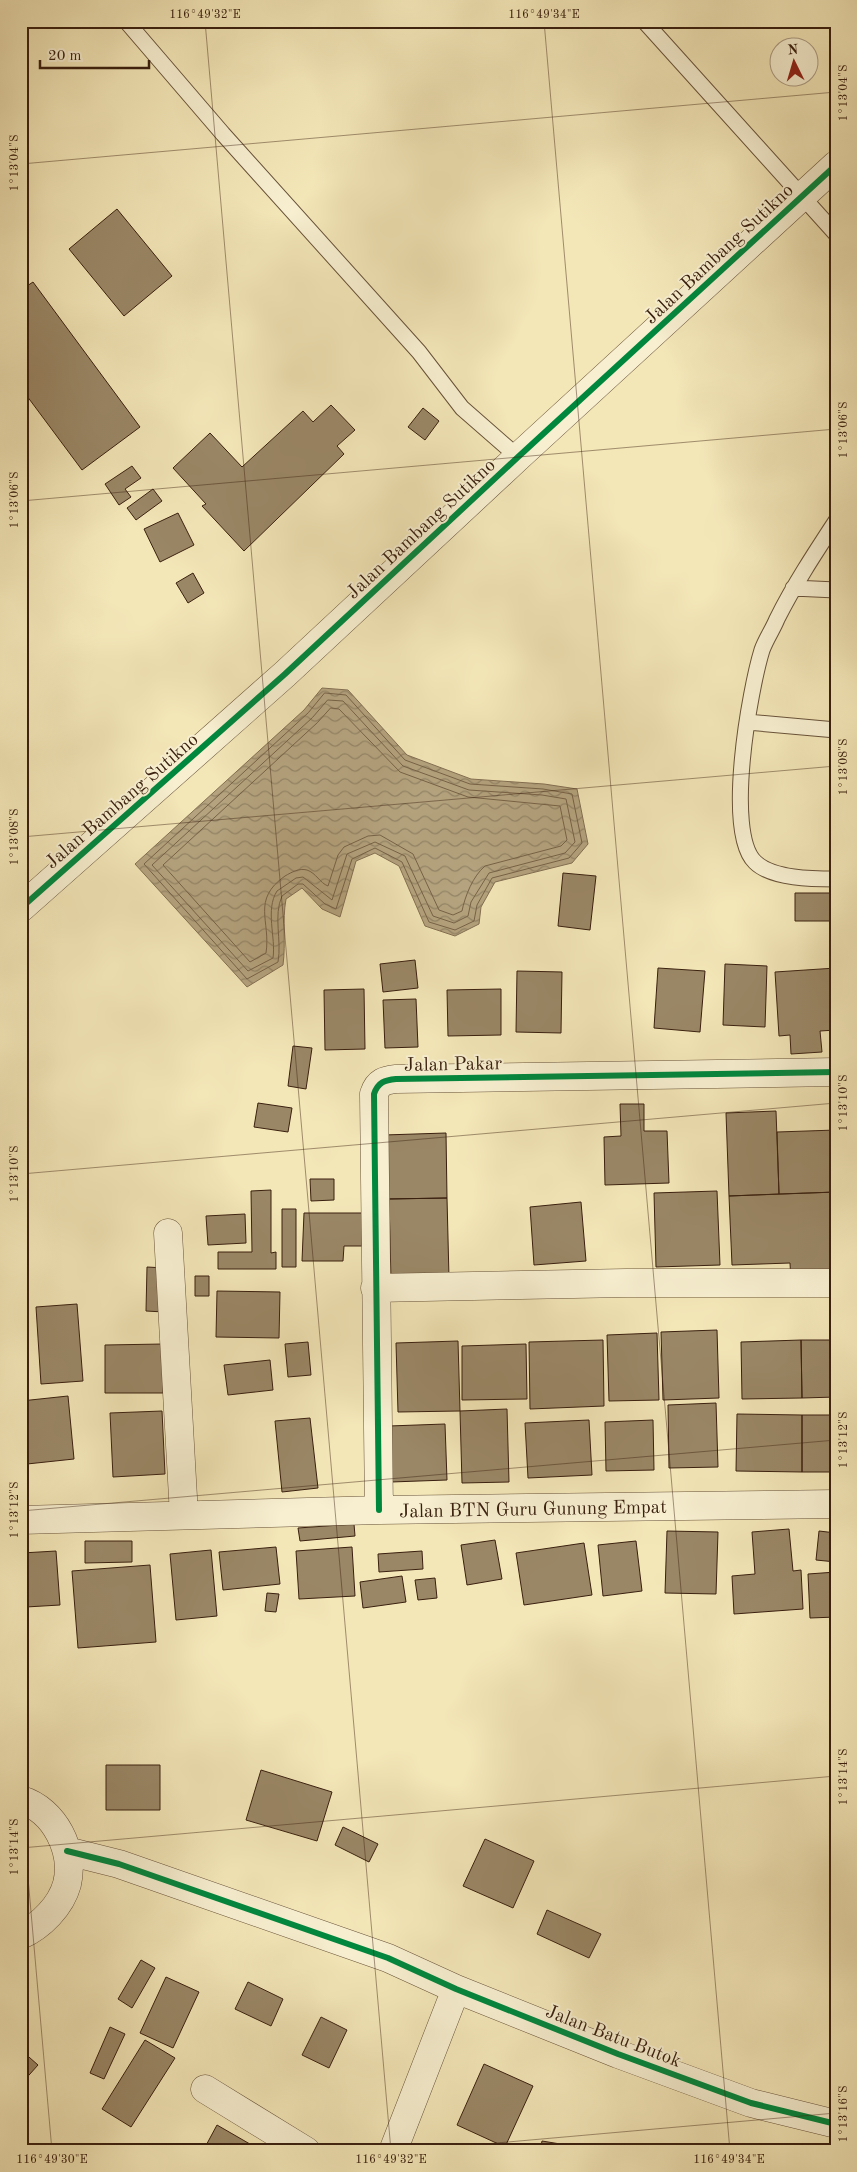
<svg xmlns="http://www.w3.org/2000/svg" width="857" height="2172" font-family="'Old Standard TT',serif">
	<defs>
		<pattern id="water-waves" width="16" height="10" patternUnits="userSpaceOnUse" patternTransform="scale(1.25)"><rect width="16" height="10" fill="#b4a37e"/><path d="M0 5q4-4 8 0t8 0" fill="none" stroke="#938466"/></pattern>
	</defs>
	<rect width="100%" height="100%" fill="#f3e6b7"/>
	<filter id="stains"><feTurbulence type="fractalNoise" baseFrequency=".004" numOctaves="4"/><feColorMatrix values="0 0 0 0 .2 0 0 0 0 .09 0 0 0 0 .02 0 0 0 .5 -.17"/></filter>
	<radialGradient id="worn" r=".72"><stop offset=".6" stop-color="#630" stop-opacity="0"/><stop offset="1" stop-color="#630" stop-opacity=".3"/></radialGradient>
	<path fill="url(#water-waves)" stroke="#836f52" d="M322,688L348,690L407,755L471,779L544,784L577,789L588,844L572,863L495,882L481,907L479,924L455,936L425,926L399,866L375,853L356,861L340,917L322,909L302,888L286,899C282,921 286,943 283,965L247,987L135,864L304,710Z"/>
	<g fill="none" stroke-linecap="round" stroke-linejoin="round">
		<path stroke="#776246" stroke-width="1" d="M325,693L346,695L405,760L470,784L543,789L572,794L582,843L569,858L492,878L477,905L474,921L455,930L429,922L402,862L375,848L352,859L336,909L325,904L303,884H298L282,896C273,916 282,940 278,962L247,979L144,864L308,713Z
			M328,700L343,701L403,766L469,790L542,795L566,799L575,842L565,853L489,873L471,902L468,916L454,923L433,916L405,856L375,842L347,854L332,900L303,877L296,878L277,891C265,910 276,937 273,958L248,971L152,865L312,718Z
			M331,708L339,709L400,772L468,797L560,806L567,840L561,846L485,866C473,876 465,896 462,911L453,915L439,910L413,854L380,835L368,836L344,847L338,855L328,886C320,883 316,873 307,870C299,868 292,872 285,876C251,900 271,921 266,953L250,962L163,865L317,723Z"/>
	</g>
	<path fill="#9a8766" stroke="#3a200f" d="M117,209L172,276L124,316L69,249Z
		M33,282L140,427L82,470L21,388V290Z
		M331,405L355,430L337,446L344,454L244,551L202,506L206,504L173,468L210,433L242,467L303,411L313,422Z
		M423,408L439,421L425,440L408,427Z
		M132,466L141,478L125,489L131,497L119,505L105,484Z
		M153,489L162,501L136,520L127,508Z
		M178,513L194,545L160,562L144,529Z
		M193,573L204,593L188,603L176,583Z
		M563,873L596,876L590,930L558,926Z
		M795,893H836V921H795Z
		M415,960L418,988L383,992L380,964Z
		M725,964L767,966L765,1027L723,1025Z
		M658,968L705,971L700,1032L654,1028Z
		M836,968V1030L820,1031L822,1052L791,1054L790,1035L779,1036L775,972Z
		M517,971L562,972L561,1033L516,1032Z
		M364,989L365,1049L325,1050L324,990Z
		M501,989V1035L448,1036L447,990Z
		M416,999L418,1047L385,1048L383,1000Z
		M293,1046L312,1048L306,1089L288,1086Z
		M258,1103L292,1108L288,1132L254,1127Z
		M620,1104H644V1131H667L669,1183L605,1185L604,1137L621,1136Z
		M776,1111L779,1194L729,1196L726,1113Z
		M836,1130V1192L779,1194L777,1132Z
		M446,1133L447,1198L386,1199L384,1135Z
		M310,1179H334V1200L311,1201Z
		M271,1190V1253L276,1252V1269H218V1252H252L251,1191Z
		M717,1191L720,1265L656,1267L654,1193Z
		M836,1192V1281L791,1282L790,1263L732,1265L729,1196Z
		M447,1198L449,1278L391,1280L389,1199Z
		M581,1202L586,1261L534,1265L530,1207Z
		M282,1209H296V1267H282Z
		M304,1213H362V1246H344L343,1261H302Z
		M245,1214L246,1243L208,1245L206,1216Z
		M147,1267L165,1268L164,1312L146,1311Z
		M195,1276H209V1296H195Z
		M217,1291L280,1292L279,1338L216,1337Z
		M77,1304L83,1381L41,1384L36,1307Z
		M717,1330L719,1398L663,1400L661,1332Z
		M657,1333L659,1400L609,1401L607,1335Z
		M603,1340L604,1406L530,1409L529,1342Z
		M801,1340H836V1397L802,1398Z
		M801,1340L802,1398L742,1399L741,1342Z
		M458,1341L460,1411L398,1412L396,1343Z
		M308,1342L311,1375L288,1377L285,1344Z
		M163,1344V1393H105V1345Z
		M526,1344L527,1399L462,1400V1346Z
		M270,1360L273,1390L228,1395L224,1365Z
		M68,1396L74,1459L27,1464L21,1401Z
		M716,1403L718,1467L669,1468L668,1405Z
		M507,1409L509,1482L462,1483L460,1411Z
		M162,1411L165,1474L113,1477L110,1413Z
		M737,1414L802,1415V1472L736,1471Z
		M802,1415H836V1472H802Z
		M310,1418L318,1488L282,1492L275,1421Z
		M589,1420L592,1475L528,1478L525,1423Z
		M653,1420L654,1470L606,1471L605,1422Z
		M445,1424L447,1480L391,1482L389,1426Z
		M354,1524L355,1536L300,1541L298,1528Z
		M789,1529L793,1571L801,1570L803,1609L734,1614L732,1576L755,1574L752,1532Z
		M667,1531L718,1532L716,1594L665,1593Z
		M819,1531L836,1533V1562L816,1560Z
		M495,1540L502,1579L467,1585L461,1545Z
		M85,1541H132V1562L85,1563Z
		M636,1541L642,1591L603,1596L598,1545Z
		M584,1543L592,1595L524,1605L516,1553Z
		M276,1547L280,1584L223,1590L219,1552Z
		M352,1547L355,1596L299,1599L296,1551Z
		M211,1550L217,1616L176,1620L170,1554Z
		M56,1551L60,1605L26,1607L22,1553Z
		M422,1551L423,1569L379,1572L378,1554Z
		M150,1565L156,1642L78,1648L72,1571Z
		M836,1572V1617L810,1618L808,1574Z
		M402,1576L406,1602L363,1608L360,1582Z
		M435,1578L437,1598L418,1600L415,1580Z
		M267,1593L279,1594L276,1612L265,1611Z
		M106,1765H160V1810H106Z
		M261,1770L332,1792L317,1841L246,1820Z
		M343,1827L378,1844L369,1862L335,1845Z
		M485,1839L534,1861L513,1908L463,1886Z
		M547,1910L601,1934L589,1958L537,1934Z
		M141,1960L155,1968L132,2008L118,1999Z
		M166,1977L199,1992L173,2048L140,2033Z
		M248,1982L283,1999L271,2026L235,2009Z
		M321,2017L347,2030L329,2068L302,2055Z
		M110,2027L125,2034L104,2079L90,2073Z
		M145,2040L175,2058L131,2127L102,2109Z
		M21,2050L38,2065L21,2084Z
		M484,2064L533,2086L505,2147L457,2125Z
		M217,2125L262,2151H203Z
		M542,2141L603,2151H540Z"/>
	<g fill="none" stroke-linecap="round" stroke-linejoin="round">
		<g stroke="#685239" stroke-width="17">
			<path id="service" d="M126,21L223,134L419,352L462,408L518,457
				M644,21L836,234
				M836,521C815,553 794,585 777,619C773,629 766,639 762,650C750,689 724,832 755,862C772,879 814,879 836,879
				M793,588L836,590
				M747,722L836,730"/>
		</g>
		<g stroke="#685239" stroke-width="29">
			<path id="minor" d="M168,1233L184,1515
				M375,1288L626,1283H836
				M379,1510L374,1094C378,1082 385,1080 396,1079L836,1072
				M21,1520L379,1510L836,1504
				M21,1800C55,1810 75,1851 67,1884C61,1906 41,1926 21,1935
				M67,1851L119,1864L388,1958L456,1989L618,2054L751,2103L836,2124
				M205,2089L306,2151
				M393,2151L456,1989"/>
		</g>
		<g stroke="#685239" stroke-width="29">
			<path id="tertiary" d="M21,908L285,674L518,457L836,165"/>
		</g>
		<use href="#service" stroke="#f7efd0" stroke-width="15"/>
		<use href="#minor" stroke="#f7efd0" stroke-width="28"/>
		<use href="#tertiary" stroke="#f7efd0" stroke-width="28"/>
		<g stroke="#f7efd0" stroke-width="9">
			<path id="cycleway" d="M21,908L285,674L518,457L836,165
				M379,1510L374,1094C378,1082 385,1080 396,1079L836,1072
				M67,1851L119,1864L388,1958L456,1989L618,2054L751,2103L836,2124"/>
		</g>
		<use href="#cycleway" stroke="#00873e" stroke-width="6"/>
	</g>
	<path fill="none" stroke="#3a200f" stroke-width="1" stroke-opacity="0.45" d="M205,21L391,2151M544,21L730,2151M21,164L836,92M21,501L836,429M21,837L836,766M21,1174L836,1103M21,1511L836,1440M21,1798L52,2151M21,1848L836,1776M406,2151L836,2113"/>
	<g text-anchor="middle" stroke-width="4" stroke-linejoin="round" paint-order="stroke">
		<g font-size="19" fill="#3a200f" stroke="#f7efd0">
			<text transform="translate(718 253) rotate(-43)" y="7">Jalan Bambang Sutikno</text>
			<text transform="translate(420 528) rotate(-43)" y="7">Jalan Bambang Sutikno</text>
			<text transform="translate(121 800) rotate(-41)" y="7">Jalan Bambang Sutikno</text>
			<text transform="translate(453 1063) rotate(-1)" y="7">Jalan Pakar</text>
			<text transform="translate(533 1508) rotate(-1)" y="7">Jalan BTN Guru Gunung Empat</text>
			<text transform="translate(614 2035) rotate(21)" y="7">Jalan Batu Butok</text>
		</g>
	</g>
	<rect width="857" height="2172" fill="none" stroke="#f3e6b7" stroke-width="55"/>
	<g transform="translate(794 62) rotate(355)"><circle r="24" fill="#f7efd0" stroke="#ab9c83"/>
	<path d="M0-4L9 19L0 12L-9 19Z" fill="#8f2418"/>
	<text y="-8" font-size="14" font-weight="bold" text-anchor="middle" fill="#3a200f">N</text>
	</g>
	<path d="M40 60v8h109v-8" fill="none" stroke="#3a200f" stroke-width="2.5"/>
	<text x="48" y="60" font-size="15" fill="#3a200f" stroke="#f7efd0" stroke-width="4" paint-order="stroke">20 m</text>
	<rect x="28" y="28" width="802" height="2116" fill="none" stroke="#3a200f" stroke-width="2"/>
	<g font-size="12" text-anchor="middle" fill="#3a200f">
		<text x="205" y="18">116°49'32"E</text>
		<text x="544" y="18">116°49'34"E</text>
		<text transform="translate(843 93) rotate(-90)" y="4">1°13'04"S</text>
		<text transform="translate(14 163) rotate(-90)" y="4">1°13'04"S</text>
		<text transform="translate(843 430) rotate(-90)" y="4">1°13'06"S</text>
		<text transform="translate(14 500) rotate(-90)" y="4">1°13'06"S</text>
		<text transform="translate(843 767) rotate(-90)" y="4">1°13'08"S</text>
		<text transform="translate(14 837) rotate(-90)" y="4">1°13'08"S</text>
		<text transform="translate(843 1103) rotate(-90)" y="4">1°13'10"S</text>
		<text transform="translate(14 1174) rotate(-90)" y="4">1°13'10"S</text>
		<text transform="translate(843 1440) rotate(-90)" y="4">1°13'12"S</text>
		<text transform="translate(14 1510) rotate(-90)" y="4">1°13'12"S</text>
		<text transform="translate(843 1777) rotate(-90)" y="4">1°13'14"S</text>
		<text transform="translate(14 1847) rotate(-90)" y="4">1°13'14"S</text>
		<text transform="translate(843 2114) rotate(-90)" y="4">1°13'16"S</text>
		<text x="52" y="2163">116°49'30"E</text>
		<text x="391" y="2163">116°49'32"E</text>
		<text x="729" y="2163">116°49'34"E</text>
	</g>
	<rect width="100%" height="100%" filter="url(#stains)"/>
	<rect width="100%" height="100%" fill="url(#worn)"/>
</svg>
